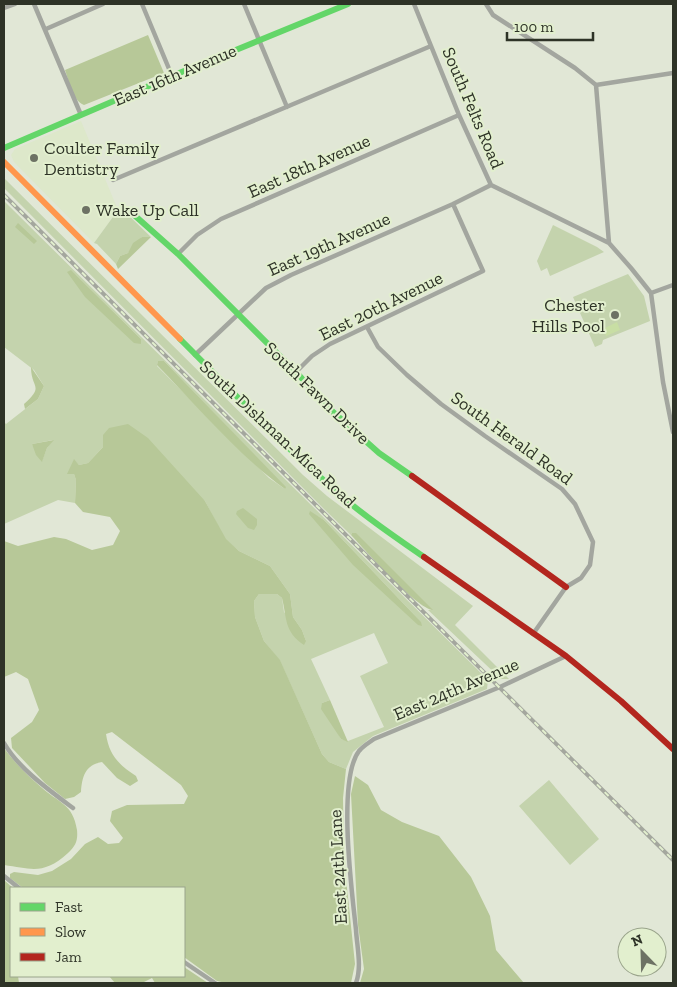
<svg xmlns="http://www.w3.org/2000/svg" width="677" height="987" font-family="'Zilla Slab',serif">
	<rect width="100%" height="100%" fill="#e1e7d6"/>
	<path fill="#dde8ca" d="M81,121L118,210L94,243L14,162L11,155L15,149Z"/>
	<path fill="#c4d3ad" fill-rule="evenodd" d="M4,178L303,475L327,496L473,606L455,625L509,679H501L428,610H432L352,533L351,535L324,509L4,188Z
		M4,201L488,680L487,689L373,736L353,752L346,769L329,762L322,754L280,661L264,641L255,617L254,601L259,594H277L282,598L284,612L306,641L302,630L293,617L290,594L270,566L239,551L225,539L205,501L103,435V447L88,463L79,465L74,460L68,474H74L76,480L75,503L58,500L4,524V422L6,424L38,399L44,386L34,370L4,347ZM71,270L141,339V344ZM158,361H164L285,487V489L269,478L157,366ZM53,440L47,448L42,461L32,444ZM310,512L324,520L421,622ZM374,633L388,663L360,676L384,727L348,741L341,739L322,703L330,700L311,659Z
		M122,209L151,237H142L128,253L120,256L116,264L97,244L94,243L118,210Z
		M553,225L597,247L604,252L550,276L547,268L541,271L537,261Z
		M628,274L644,296L650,321L603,340L602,344L595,347L573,297Z
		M549,780L599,839L570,865L519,806Z"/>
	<path fill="#b7c898" d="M148,35L164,73L84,105C73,101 69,81 65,70Z
		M18,223L37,241L34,244L15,227Z
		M142,237H151L118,269L116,264L120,256L128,253L133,243Z
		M71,270L141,339V344L134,343L85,297L67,272Z
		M158,361H164L286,487L285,489C239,456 197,406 157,365Z
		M31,367L44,386L38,399L25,409L24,404C45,385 31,389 31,367Z
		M128,424L148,438L205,501L226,539L239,551L270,566L290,594L293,617L302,630L306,641L304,645C284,632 287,618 282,598L277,594H259L254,601L255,617L264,641L280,660L322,754L329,762L346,769L343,798L344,860L355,964L351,983H226L217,981L184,957V888H23L10,878V874L14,872L38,875L52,871L71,859L85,844L98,837L108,844L119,843L123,838L110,821L112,811L127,805L184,804L188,796L181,785L112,732L106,734C109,755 119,765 136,776L138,781L130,786L117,778L102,762C85,765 82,777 81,792L74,797L65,799L45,783L12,748L11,738L32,722L39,710L28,679L16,672L4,677V541L18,546L54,537L66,539L92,550L113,545L120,531L110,517L83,512L75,503L76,480L74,474H67L74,459L79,465L88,463L103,447V435L109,428Z
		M54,440L47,448L42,462L36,455L32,444Z
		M243,508L257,519V525L254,530L248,528L236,514L237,511Z
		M310,511L324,520L421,622L422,626L418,625L353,565L309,514Z
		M352,533H356L433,610C417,609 365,550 351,535Z
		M330,700L348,742L341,739L321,709L322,703Z
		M4,748C14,762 28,776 41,787C58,803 73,803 77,830C78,840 76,846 68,853C44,875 32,869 4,865Z
		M355,776L368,785L381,810L402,822L439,836L471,877L490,916L496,950L524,983H360L364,969L358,925L351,794Z
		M4,880L13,888H11V976H18L19,983H4Z
		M184,967L208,983H155L152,978L142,983H115L109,976H184Z"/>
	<path fill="#c8dea4" d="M617,322L620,330L606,336L603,329Z"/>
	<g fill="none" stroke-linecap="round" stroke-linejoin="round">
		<path stroke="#a3a69f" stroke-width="4.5" d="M34,4L81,115
			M142,4L172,76
			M244,4L287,107
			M414,4L459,115L491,185L609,243
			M486,4L493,15L575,68L596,85L609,243L631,268L651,293L663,382L673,432
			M4,8L15,4
			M46,29L103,4
			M596,85L673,73
			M113,180L431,46
			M178,254L197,235L221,219L459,115
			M651,293L673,285
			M367,327L378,347L407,375L441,404L485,436L562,489L575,504L593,542L590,565L581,578L566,587L533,634
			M195,355L266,288L291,275L453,204L491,185
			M296,372L312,356L330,344L483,271L453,204
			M4,743C19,769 49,790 73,808
			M4,876L19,888
			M184,962L215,983
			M356,983C362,967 357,947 356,930C352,892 337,780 359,751C363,746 370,742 374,739L500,687L566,656"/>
		<path stroke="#63d668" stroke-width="6" d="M4,148L172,76L348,4
			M133,214L178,254L296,372L332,411L379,453L412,476
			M180,339C234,393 286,449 344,498C369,520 397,538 424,557"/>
		<path stroke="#ff974d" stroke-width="6" d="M4,162L180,339"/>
		<path stroke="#b3261e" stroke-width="6" d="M412,476L566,587
			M424,557L566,656L621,701L673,749"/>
		<g stroke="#a4a79e" stroke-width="4">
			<path id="rail" d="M4,195L673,860"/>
		</g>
		<use href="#rail" stroke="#e2efce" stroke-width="2" stroke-dasharray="5.5" stroke-linecap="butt"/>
	</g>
	<g fill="#6d7264" stroke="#e2efce" stroke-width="2">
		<circle cx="34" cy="158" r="5"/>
		<circle cx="86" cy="210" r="5"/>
		<circle cx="615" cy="315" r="5"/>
	</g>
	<g text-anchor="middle" stroke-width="4" stroke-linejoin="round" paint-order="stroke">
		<g font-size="18" fill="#2e3327" stroke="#e2efce">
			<text transform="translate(175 75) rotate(-23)" y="6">East 16th Avenue</text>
			<text transform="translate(473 108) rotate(67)" y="6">South Felts Road</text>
			<text transform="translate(309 166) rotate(-24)" y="6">East 18th Avenue</text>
			<text transform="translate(329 244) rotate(-24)" y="6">East 19th Avenue</text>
			<text transform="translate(381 306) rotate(-26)" y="6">East 20th Avenue</text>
			<text transform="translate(317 393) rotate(44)" y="6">South Fawn Drive</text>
			<text transform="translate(278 434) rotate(43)" y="6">South Dishman-Mica Road</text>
			<text transform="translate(512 438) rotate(36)" y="6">South Herald Road</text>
			<text transform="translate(456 689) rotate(-23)" y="6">East 24th Avenue</text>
			<text transform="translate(338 867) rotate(-93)" y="6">East 24th Lane</text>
		</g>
		<g font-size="18" fill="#2e3327" stroke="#e2efce" text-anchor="start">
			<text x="44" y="154">Coulter Family<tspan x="44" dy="21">Dentistry</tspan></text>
			<text x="96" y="216">Wake Up Call</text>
			<text x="605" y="311" text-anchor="end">Chester<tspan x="605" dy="21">Hills Pool</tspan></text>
		</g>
	</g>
	<rect width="677" height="987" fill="none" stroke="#2e3327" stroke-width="10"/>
	<rect x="10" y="887" width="175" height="90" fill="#e2efce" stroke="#9aa48b"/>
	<rect x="20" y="903" width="25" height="8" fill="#63d668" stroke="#9aa48b"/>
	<text x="55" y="912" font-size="15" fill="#2e3327">Fast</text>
	<rect x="20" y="928" width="25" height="8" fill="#ff974d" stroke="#9aa48b"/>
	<text x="55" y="937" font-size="15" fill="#2e3327">Slow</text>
	<rect x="20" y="953" width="25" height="8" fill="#b3261e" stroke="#9aa48b"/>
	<text x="55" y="962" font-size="15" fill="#2e3327">Jam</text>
	<g transform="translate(642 952) rotate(337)"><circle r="24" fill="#e2efce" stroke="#9aa48b"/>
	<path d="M0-4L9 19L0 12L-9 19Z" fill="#6d7264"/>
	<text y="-8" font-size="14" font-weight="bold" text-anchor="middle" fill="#2e3327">N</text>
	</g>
	<path d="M507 32v8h86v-8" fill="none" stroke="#2e3327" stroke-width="2.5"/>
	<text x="514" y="32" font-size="15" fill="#2e3327" stroke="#e2efce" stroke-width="4" paint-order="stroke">100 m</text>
</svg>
